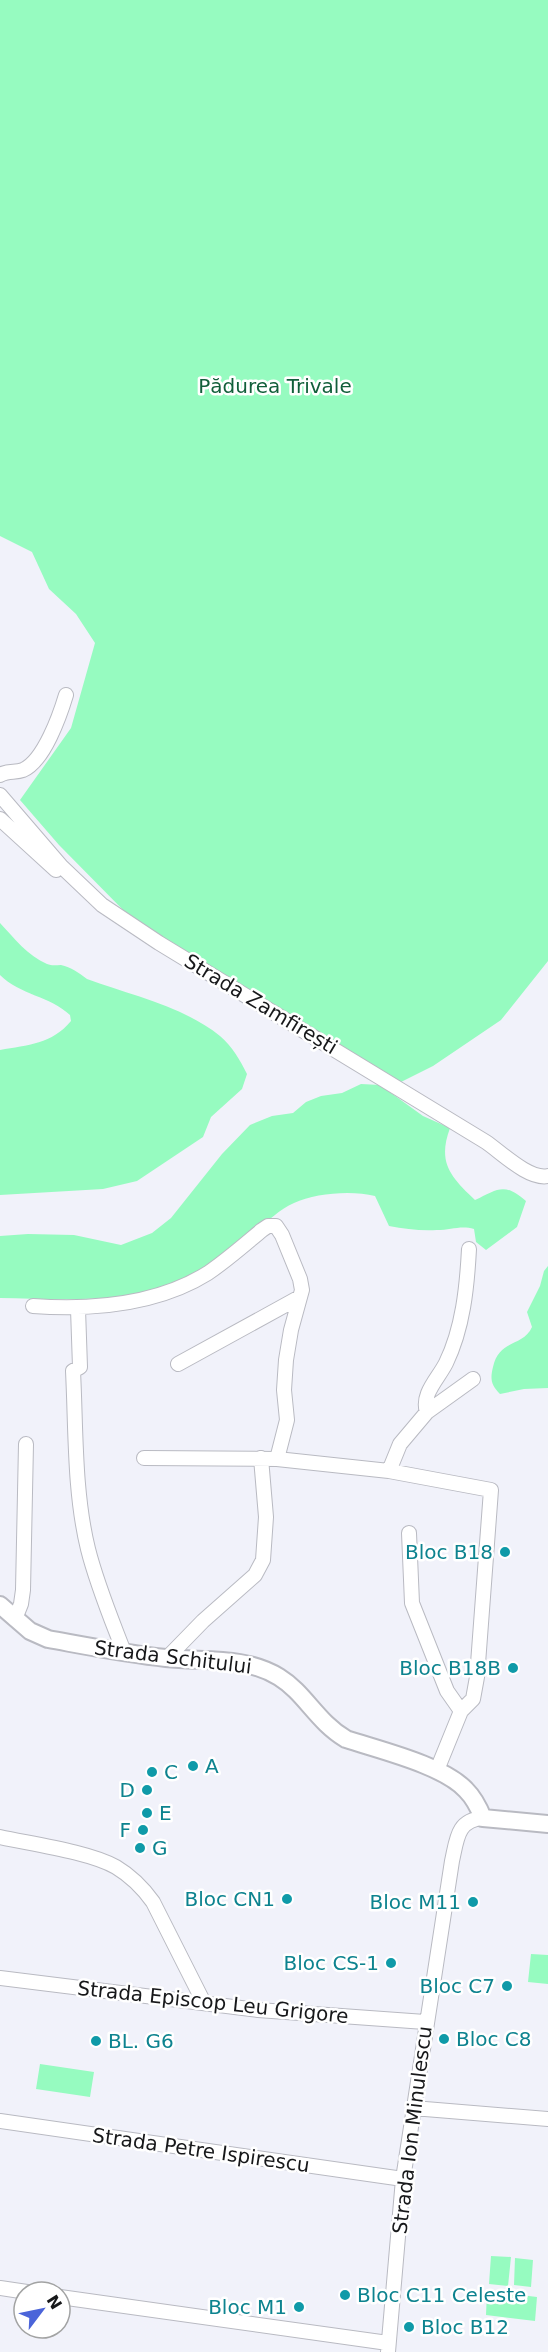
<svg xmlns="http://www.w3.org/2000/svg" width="548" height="2352" font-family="'DejaVu Sans',sans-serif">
	<rect width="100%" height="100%" fill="#f1f2fa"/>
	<path fill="#96fbc0" d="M0,0H548V961L501,1020L433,1066L399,1083L130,917L59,845L20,800L71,728L95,643L76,614L49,589L32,552L0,536Z
		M0,923C14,938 28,956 47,964C52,966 56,965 61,965C71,967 79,973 87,979C130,995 183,1006 220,1036C232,1046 240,1060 247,1074L242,1089L211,1117L203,1137L137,1181L103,1189L0,1195V1050C28,1045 52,1044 71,1021L70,1015C50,996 20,995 0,975Z
		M361,1084L380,1085L423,1116L450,1128C437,1163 451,1177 475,1200C498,1189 504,1182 526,1201L517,1227L486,1250L476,1242L474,1229C461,1225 451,1230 437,1230C421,1231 405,1229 389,1226L375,1196C352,1190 315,1193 294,1203C280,1209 268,1221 257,1230C236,1247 213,1265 190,1278C136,1305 58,1299 0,1298V1236L28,1234L74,1235L121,1245L152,1233L171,1218L222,1154L250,1125L272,1116L293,1113L306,1102L321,1096L342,1093Z
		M548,1266V1388L524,1389L500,1394C491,1385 490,1379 493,1367C499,1339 523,1347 532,1327L527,1312L540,1286L544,1271Z
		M531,1954L548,1955V1984L528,1982Z
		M40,2064L94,2072L90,2097L36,2089Z
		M491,2256L511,2257L508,2286L489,2284Z
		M515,2258L533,2260L531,2287L514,2285Z
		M487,2291L537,2297L535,2321L486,2315Z"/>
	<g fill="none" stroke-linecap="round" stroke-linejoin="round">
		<g stroke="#b9bac2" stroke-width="16">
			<path id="minor" d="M0,775C8,770 15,773 23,770C44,761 60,715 66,695
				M0,795L61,866L102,905L159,943L486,1142C502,1153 529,1180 548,1176
				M0,819L56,870
				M33,1306C91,1310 157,1305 208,1273C227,1260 244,1245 262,1230L268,1226H276L282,1235L300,1279L302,1290L291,1330L286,1360L284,1390L287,1420L277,1459
				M78,1309L80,1367L73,1371C76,1429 74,1492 88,1549C97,1585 111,1618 124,1652
				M178,1364L300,1297
				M427,1412C421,1394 438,1379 446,1363C463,1328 467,1287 469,1249
				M144,1458L277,1459L389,1471L491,1490L477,1677L473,1699L461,1711L437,1770
				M389,1471L400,1444L427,1412L473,1379
				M409,1533L412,1603L447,1691L461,1711
				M15,1619L21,1604L23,1590L26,1444
				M167,1658L203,1621L255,1575L263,1560L266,1517L261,1458
				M0,1837C32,1844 90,1852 116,1867C131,1876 143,1888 153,1902L204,2003
				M0,1978L258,2010L425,2022
				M413,2108L548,2119
				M0,2121L403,2179
				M0,2288L27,2292
				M60,2297L388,2343
				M388,2352L403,2179L452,1861C457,1839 457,1820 483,1818"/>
		</g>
		<g stroke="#b9bac2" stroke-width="20">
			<path id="major" d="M0,1605L30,1631L48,1639C87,1646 127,1654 166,1658C205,1662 245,1656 279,1677C305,1693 317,1722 346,1739C379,1750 443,1765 466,1790C474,1798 479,1808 483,1818L548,1824"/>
		</g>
		<use href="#minor" stroke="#fff" stroke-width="14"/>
		<use href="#major" stroke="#fff" stroke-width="16"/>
	</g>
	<g fill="#0f9aa8" stroke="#fff" stroke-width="2">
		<circle cx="505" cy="1552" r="6"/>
		<circle cx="513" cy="1668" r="6"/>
		<circle cx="193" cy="1766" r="6"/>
		<circle cx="152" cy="1772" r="6"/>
		<circle cx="147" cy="1790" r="6"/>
		<circle cx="147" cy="1813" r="6"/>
		<circle cx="143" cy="1830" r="6"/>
		<circle cx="140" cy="1848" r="6"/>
		<circle cx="287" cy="1899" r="6"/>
		<circle cx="473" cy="1902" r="6"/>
		<circle cx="391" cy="1963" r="6"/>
		<circle cx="507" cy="1986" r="6"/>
		<circle cx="444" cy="2039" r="6"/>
		<circle cx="96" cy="2041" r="6"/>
		<circle cx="345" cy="2295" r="6"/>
		<circle cx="299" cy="2307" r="6"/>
		<circle cx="409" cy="2327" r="6"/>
	</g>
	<g text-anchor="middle" stroke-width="5" stroke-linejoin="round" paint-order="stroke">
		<g font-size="20" fill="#115f3a" stroke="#fff">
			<text x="275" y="393">Pădurea Trivale</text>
		</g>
		<g font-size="20" fill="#17181a" stroke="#fff">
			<text transform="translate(261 1004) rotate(31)" y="7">Strada Zamfirești</text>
			<text transform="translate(173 1657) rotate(7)" y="7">Strada Schitului</text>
			<text transform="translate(213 2002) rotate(6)" y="7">Strada Episcop Leu Grigore</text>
			<text transform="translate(412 2130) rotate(-83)" y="7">Strada Ion Minulescu</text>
			<text transform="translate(201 2150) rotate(8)" y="7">Strada Petre Ispirescu</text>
		</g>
		<g font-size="20" fill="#0d838f" stroke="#fff" text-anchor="end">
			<text x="493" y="1559">Bloc B18</text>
			<text x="501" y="1675">Bloc B18B</text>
			<text x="205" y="1773" text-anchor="start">A</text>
			<text x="164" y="1779" text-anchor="start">C</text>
			<text x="135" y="1797">D</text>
			<text x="159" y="1820" text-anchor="start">E</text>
			<text x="131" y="1837">F</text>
			<text x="152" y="1855" text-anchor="start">G</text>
			<text x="275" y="1906">Bloc CN1</text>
			<text x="461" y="1909">Bloc M11</text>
			<text x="379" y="1970">Bloc CS-1</text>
			<text x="495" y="1993">Bloc C7</text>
			<text x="456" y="2046" text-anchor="start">Bloc C8</text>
			<text x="108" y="2048" text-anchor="start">BL. G6</text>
			<text x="357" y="2302" text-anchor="start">Bloc C11 Celeste</text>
			<text x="287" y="2314">Bloc M1</text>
			<text x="421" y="2334" text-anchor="start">Bloc B12</text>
		</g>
	</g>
	<g transform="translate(42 2310) rotate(58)"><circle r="28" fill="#ffffff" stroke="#a2a3a3" stroke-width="1.5"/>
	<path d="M0-4.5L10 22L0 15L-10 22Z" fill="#4b64d9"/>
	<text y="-9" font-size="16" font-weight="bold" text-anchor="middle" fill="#17181a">N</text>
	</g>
</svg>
